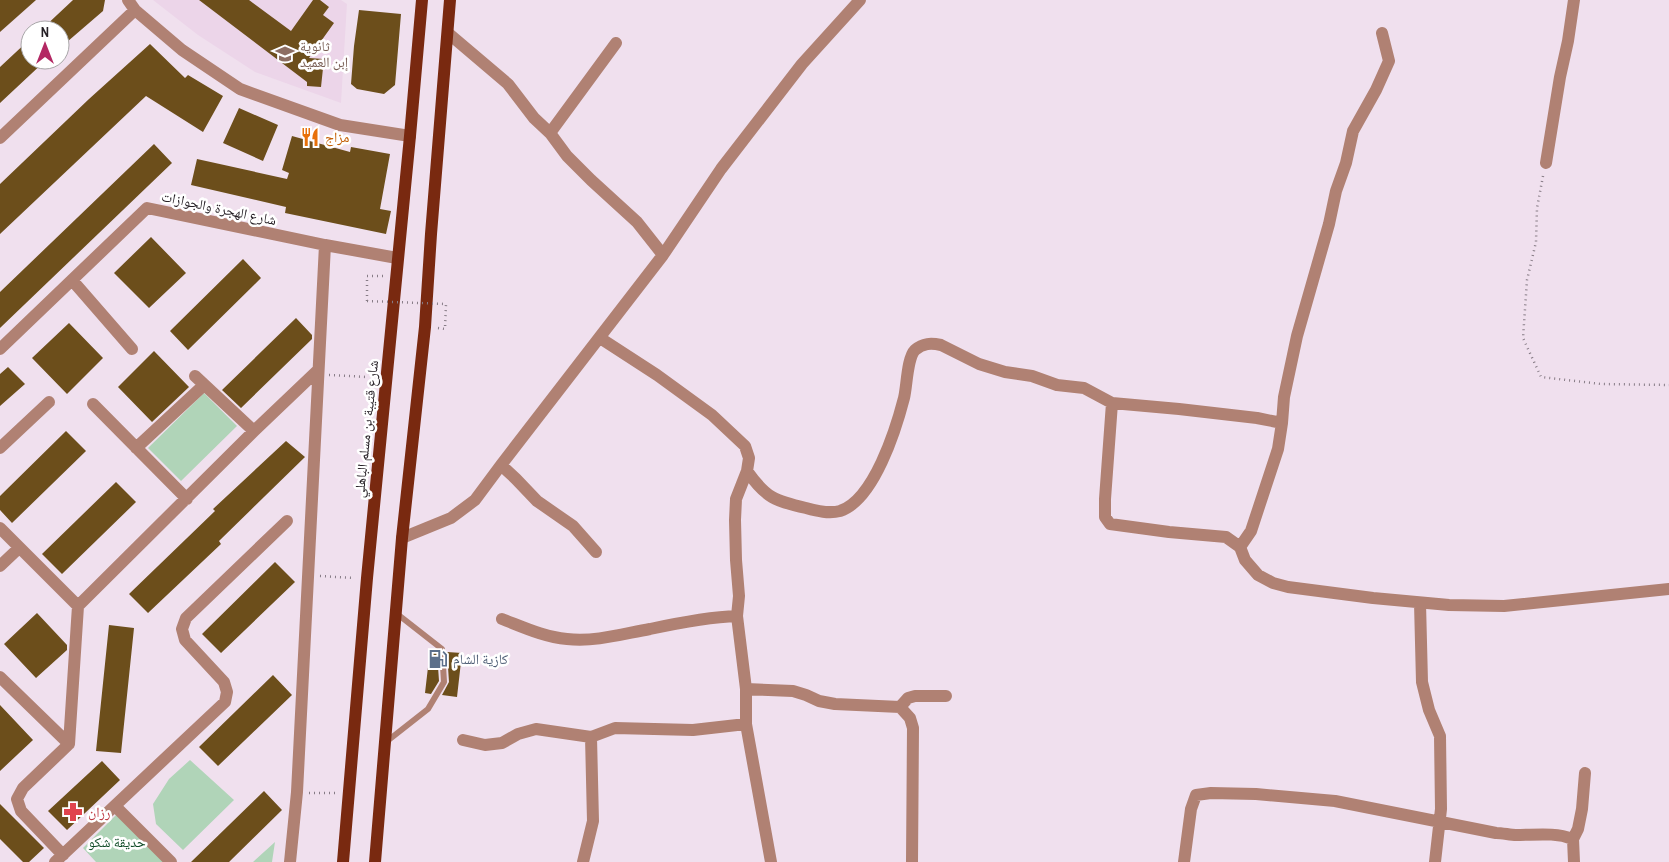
<svg xmlns="http://www.w3.org/2000/svg" width="1669" height="862" font-family="'Archivo Narrow','Noto Naskh Arabic',sans-serif">
	<rect width="100%" height="100%" fill="#f0e0ee"/>
	<path fill="#ecd5e9" d="M153,0H341L347,4L341,103L255,72L198,35Z"/>
	<path fill="#b0d4b8" d="M204,393L237,426L181,481L148,448Z
		M190,760L234,800L183,850L156,824L153,804L169,779Z
		M118,813L166,862H96L83,848Z
		M275,842L272,862H253Z"/>
	<path fill="#6c4e1b" d="M0,0H36L0,32Z
		M73,0H105L103,11L60,48V30H41Z
		M199,0H249L291,31L313,0H320L329,7L323,15L334,23L309,58L324,59L321,87L307,86V82Z
		M359,10L401,14L395,85L384,94L357,89L351,84L354,46Z
		M30,39V60H46L0,103V67Z
		M150,44L185,78L188,75L223,96L203,132L146,96L0,234V184L89,99Z
		M239,108L278,125L263,161L223,143Z
		M292,136L350,152L351,147L390,154L380,209L391,211L386,234L285,213L286,207L191,185L197,159L287,179L289,173L282,170Z
		M154,144L172,163L0,328V292Z
		M151,237L186,273L149,308L114,273Z
		M243,259L261,278L188,350L170,331Z
		M296,318L312,335V339L241,408L222,390Z
		M69,323L103,358L67,394L32,358Z
		M154,351L189,387L152,422L118,387Z
		M8,367L25,384L0,406V374Z
		M66,431L86,451L12,523L0,510V496Z
		M286,441L305,457L219,541L221,544L148,613L129,594L215,511L213,509Z
		M116,482L136,502L62,574L42,554Z
		M275,562L295,582L221,653L202,634Z
		M37,613L67,645V650L36,678L4,644Z
		M109,625L134,628L121,753L96,751Z
		M430,650L437,652L439,681L431,694L425,693Z
		M447,652L462,653L457,697L442,695L449,682Z
		M273,675L292,695L218,766L199,747Z
		M0,705L33,740L0,771Z
		M102,761L120,780L67,830L48,811Z
		M264,791L282,810L229,862H191Z
		M0,804L44,848L29,862H23L0,839Z"/>
	<g fill="none" stroke-linecap="round" stroke-linejoin="round">
		<path stroke="#877c86" stroke-width="2.5" stroke-dasharray="1 4" stroke-linecap="butt" d="M1543,176L1537,208L1536,242L1527,280L1523,338L1541,377L1601,384L1669,385
			M367,301V276H385
			M438,328L445,329L446,304
			M329,375L367,377
			M320,576L354,578
			M309,793H335"/>
		<path stroke="#b08173" stroke-width="6" d="M386,742L428,709L444,682L442,649L396,613"/>
		<path stroke="#b08173" stroke-width="12" d="M128,0L135,10L182,50L240,89L340,125L410,136
			M448,33L508,84L534,118L550,133L567,156L591,180L637,222L663,255
			M550,133L616,43
			M0,138L135,10
			M1546,163L1560,77L1568,41L1574,0
			M72,280L132,349
			M600,338L657,375L712,415L745,446L749,458L747,471L736,499L735,520L736,560L739,596L737,616L746,689V724L771,862
			M0,349L147,208L325,245L397,258
			M195,376L254,431
			M1112,403L1105,499V517L1110,524L1169,532L1226,537L1240,547L1245,560L1258,575L1273,583L1288,587L1373,598L1449,605L1504,606L1669,589
			M93,404L187,499
			M0,448L49,402
			M136,448L204,385
			M501,465L516,479L537,501L573,526L596,552
			M747,471C766,498 775,501 806,508C817,511 829,514 840,511C874,500 896,429 904,398C907,386 907,358 915,350C923,343 931,343 941,345L979,364L1005,372L1032,376L1057,385L1084,388L1112,403L1179,409L1257,418L1282,423
			M0,528L78,606L69,744L23,788L17,799L21,811L63,855
			M402,538L451,518L475,500L501,465L663,255L721,169L802,64L860,0
			M1240,547L1251,531L1278,449L1282,423L1284,397L1297,336L1329,224L1336,191L1346,163L1353,131L1376,90L1389,61L1382,33
			M0,566L19,548
			M1420,603L1422,682L1429,710L1440,736L1441,809L1435,862
			M78,606L254,431L318,370
			M502,619C523,627 544,637 567,639C596,642 622,634 650,629C678,623 708,617 737,616
			M0,677L69,744
			M746,689L793,691L806,695L819,701L835,704L900,707L910,718L913,728L912,862
			M900,707L908,698L915,696H946
			M463,740L485,745L502,743L518,734L536,729L591,737
			M115,806L171,862
			M55,862L225,702L227,692L224,682L185,640L182,629L186,618L287,521
			M290,862L297,792L325,245
			M583,862L593,821L591,737L615,728L693,730L746,724
			M1184,862L1191,809L1196,795L1211,793L1256,794L1335,801L1496,833C1503,833 1510,835 1516,835C1536,835 1554,832 1573,839
			M1574,862L1573,839L1578,829L1582,809L1585,773"/>
		<path stroke="#792910" stroke-width="12" d="M343,862L367,578L410,136L422,0
			M375,862L402,538L425,327L431,234L450,0"/>
		<path stroke="#877c86" stroke-width="2.5" stroke-dasharray="1 4" stroke-linecap="butt" d="M367,301L446,304"/>
	</g>
	<defs>
		<g id="school-bare" transform="scale(1.5)"><path d="M0-5L7-2L0 1L-7-2ZM-4 1L0 2.5L4 1V4Q0 6-4 4Z" fill="#8d6e63" stroke="#fff" stroke-width="2.5" paint-order="stroke"/></g>
		<g id="restaurant-bare" transform="scale(1.5)"><path d="M-5-6h1v4h1v-4h1v4h1v-4h1v5L-1.5 .5V6h-2V.5L-5-1ZM5-6V6H3V1.5H1.5Q1.5-4 5-6Z" fill="#e8710a" stroke="#fff" stroke-width="2.5" paint-order="stroke"/></g>
		<g id="fuel-bare" transform="scale(1.5)"><path d="M-5.5-6h7V0h2V4h1.3V-2.5L3-4.5l.8-.8L6-3V5H2.5V1h-1V6h-7ZM-4.2-4.7v3.2H.2V-4.7Z" fill="#5c6f8a" stroke="#fff" stroke-width="2.5" paint-order="stroke"/></g>
		<g id="pharmacy-bare" transform="scale(1.5)"><path d="M-2-6h4v4h4v4h-4v4h-4v-4h-4v-4h4Z" fill="#e0444e" stroke="#fff" stroke-width="2.5" paint-order="stroke"/></g>
	</defs>
	<g fill-rule="evenodd">
		<use href="#school-bare" x="285" y="54"/>
		<use href="#restaurant-bare" x="310" y="137"/>
		<use href="#fuel-bare" x="438" y="659"/>
		<use href="#pharmacy-bare" x="73" y="812"/>
	</g>
	<g text-anchor="middle" stroke-width="5" stroke-linejoin="round" paint-order="stroke">
		<g font-size="14" fill="#785e54" stroke="#fff" text-anchor="start">
			<text x="300" y="51">ثانوية<tspan x="300" dy="16">إبن العميد</tspan></text>
		</g>
		<g font-size="14" fill="#c56008" stroke="#fff" text-anchor="start">
			<text x="325" y="142">مزاج</text>
		</g>
		<g font-size="14" fill="#262026" stroke="#fff">
			<text transform="translate(219 208) rotate(12)" y="5">شارع الهجرة والجوازات</text>
			<text transform="translate(366 429) rotate(-84)" y="5">شارع قتيبة بن مسلم الباهلي</text>
		</g>
		<g font-size="14" fill="#4e5e75" stroke="#fff" text-anchor="start">
			<text x="453" y="664">كازية الشام</text>
		</g>
		<g font-size="14" fill="#be3a42" stroke="#fff" text-anchor="start">
			<text x="88" y="817">رزان</text>
		</g>
		<g font-size="14" fill="#0d4a25" stroke="#fff">
			<text x="117" y="847">حديقة شكو</text>
		</g>
	</g>
	<g transform="translate(45 45)"><circle r="24" fill="#ffffff" stroke="#a8a6a8"/>
	<path d="M0-4L9 19L0 12L-9 19Z" fill="#b32863"/>
	<text y="-8" font-size="14" font-weight="bold" text-anchor="middle" fill="#262026">N</text>
	</g>
</svg>
